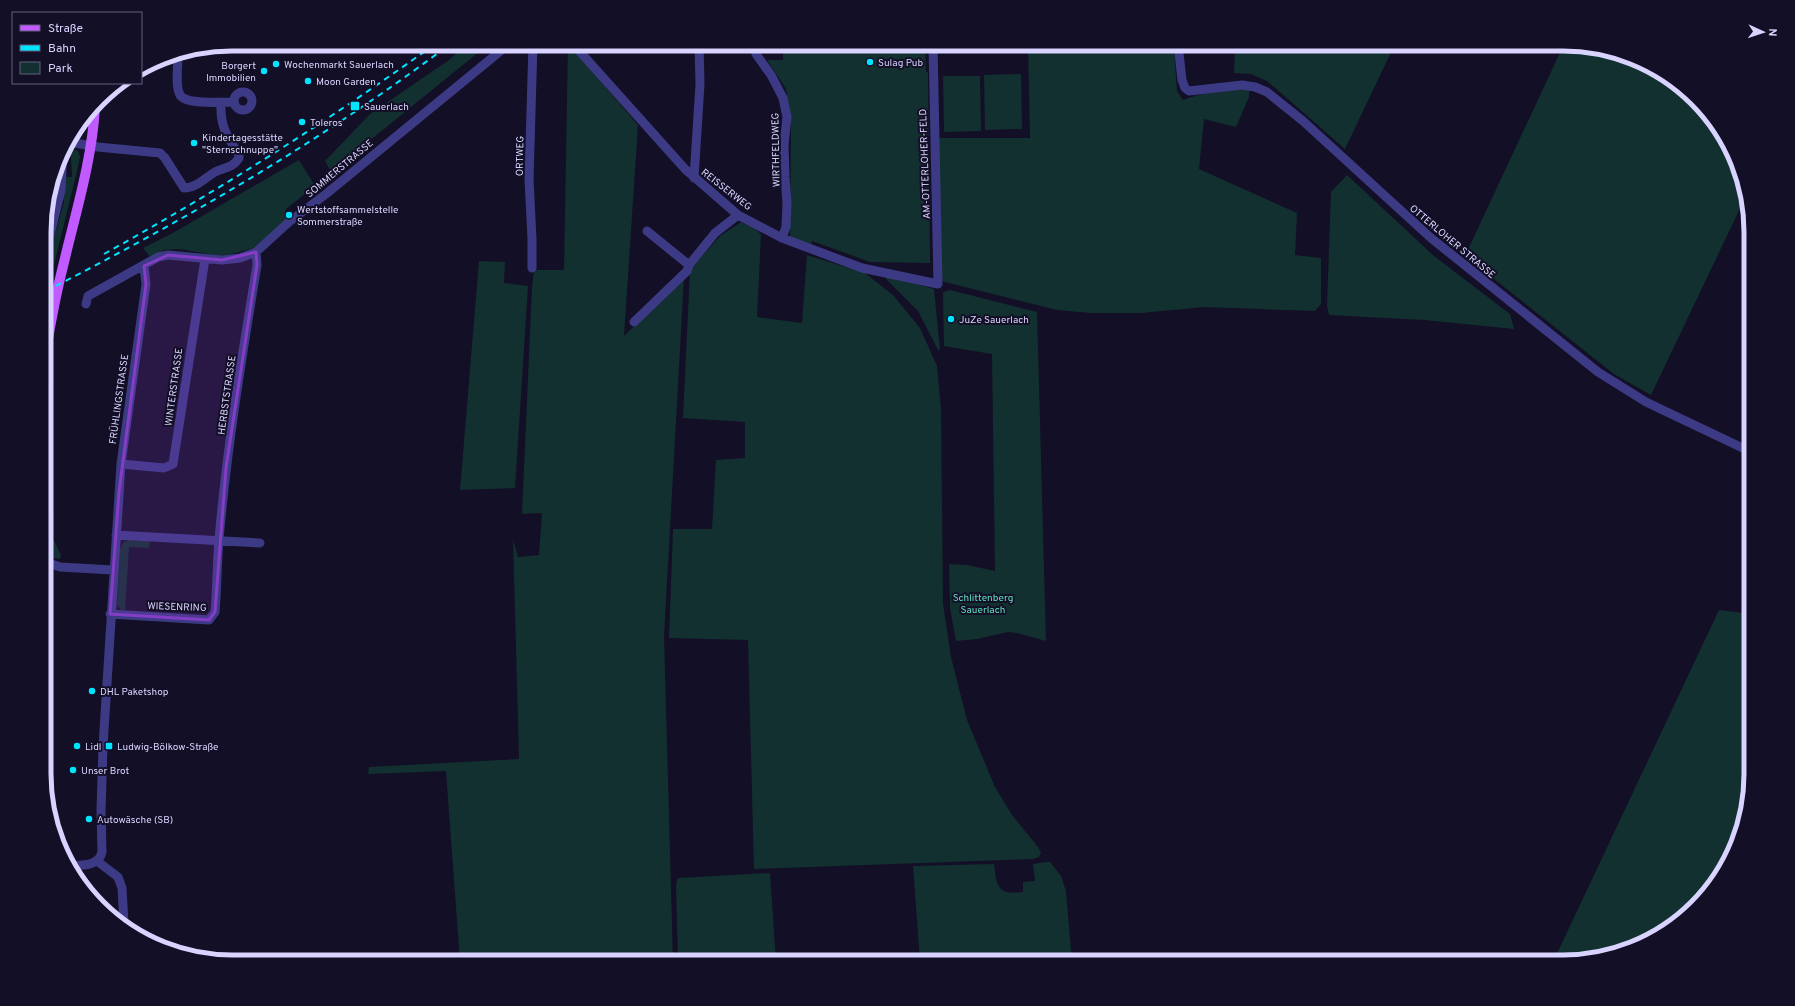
<svg xmlns="http://www.w3.org/2000/svg" width="1795" height="1006" font-family="Overpass,sans-serif">
	<rect width="100%" height="100%" fill="#130f26"/>
	<path fill="#12302f" d="M466,44L485,47L331,172L325,161L370,114L449,60Z
		M568,44L638,125L624,336L684,277L664,636L673,962H460L446,771L368,774L369,767L519,759L513,539L518,557L539,555L542,513L522,514L532,287L534,270H564Z
		M783,44H925L926,72H928L930,263L870,262L812,241L811,247L790,236L791,122L786,89L767,60H783Z
		M1028,44H1164L1174,49L1177,91L1183,100C1204,92 1226,89 1249,90V97L1236,127L1204,119L1199,169L1297,213L1295,255L1321,258V304L1315,311L1204,307L1141,313H1091L1057,310L941,281L939,138H1030Z
		M1281,44H1395L1345,149L1267,81L1251,74L1234,73L1235,51Z
		M1564,44L1612,50L1657,69L1719,128L1741,172L1746,196L1651,395L1614,374L1465,256Z
		M1021,74L1022,129L985,130L984,75Z
		M943,76H980L981,131L944,132Z
		M72,148L78,151L80,157L77,171L51,277L46,280V266L64,202L63,197L66,177H72L71,157L66,156V153Z
		M299,160L315,186L286,209L285,214L289,219L256,247L239,252L226,255H215L179,249L164,250L151,258L143,248L171,234Z
		M1347,175L1434,256L1510,314L1514,329L1424,320L1329,315L1327,306L1331,192Z
		M741,222L752,227L761,234L757,317L802,323L807,255L865,273L893,295L920,328L937,366L941,410L943,604L951,657L967,720L995,787L1012,815L1038,847L1041,853L1039,857L1033,859L754,869L748,640L669,638L673,529H712L716,460L745,458V422L683,418L690,270L720,236Z
		M479,261L505,262L504,283L528,286L515,488L460,490Z
		M885,275L934,289L940,350H938L918,311L886,279Z
		M950,290L1037,312L1046,641L1017,633L1008,632L977,639L956,641L950,608L949,564L967,565L995,571L992,354L944,346L943,292Z
		M46,531L50,532L61,555L60,559L47,557L46,559Z
		M129,540L150,541L149,548L129,547L125,611L121,610L117,605L120,549L124,542Z
		M1719,610L1751,614V786L1726,868L1696,907L1657,937L1575,962H1553Z
		M1046,862H1050L1061,876L1066,891L1072,962H920L913,866L994,864C997,887 997,895 1023,892V882L1035,881L1033,864Z
		M770,873L776,962H678L676,885L678,878Z"/>
	<g fill="none" stroke-linecap="round" stroke-linejoin="round">
		<path stroke="#3d3a85" stroke-width="9" d="M573,44L685,169L738,215L782,238L862,268L938,284L933,44
			M754,44L756,54L771,75L783,98L787,117L784,145L785,177L787,203L786,227L782,238
			M1178,44L1182,80L1185,88L1189,91L1242,85L1255,87L1267,92L1303,121L1431,238L1598,372L1646,402L1751,452
			M178,55C178,64 175,87 180,95C186,105 222,102 234,102
			M234 101a9 9 0 1 1 18 0a9 9 0 1 1-18 0Z
			M69,142L98,147L160,153L165,158L184,188C196,188 205,178 215,172C224,167 232,169 239,158V155C226,134 220,127 221,102
			M694,178L700,84L699,44
			M647,231L689,265
			M46,251L61,190L63,150
			M532,268V239L529,179L533,44
			M86,304L88,296L158,257L168,255L222,260L240,258L256,252L289,222L326,194L509,44
			M634,322L687,271L689,265L715,233L738,215
			M121,464L164,468L173,464L205,259
			M116,535L260,543
			M46,562L60,567L113,570
			M110,614L209,620L215,612C217,588 217,564 219,539C227,447 242,356 257,265L256,252
			M97,861L118,877L122,888L124,924
			M71,866C83,865 99,866 102,852L101,811L103,746L121,464L146,284L144,266"/>
		<path stroke="#c25bff" stroke-width="10" d="M46,351C51,320 57,289 65,258C77,208 92,159 95,107"/>
		<path stroke="#00e5ff" stroke-width="2" stroke-dasharray="6 5" stroke-linecap="butt" d="M104,254C218,191 328,121 435,44
			M46,291C187,219 323,140 450,44"/>
	</g>
	<path fill="#843dc5" fill-opacity="0.2" stroke="#843dc5" stroke-width="3" stroke-linejoin="round" d="M256,252L257,265L226,468L215,612L209,620L110,614L119,492L146,284L144,266L168,255L222,260Z"/>
	<g fill="#00e5ff" stroke="#130f26" stroke-width="1.5">
		<circle cx="870" cy="62" r="4"/>
		<circle cx="276" cy="64" r="4"/>
		<circle cx="264" cy="71" r="4"/>
		<circle cx="308" cy="81" r="4"/>
		<rect x="350" y="101" width="10" height="10" rx="2"/>
		<circle cx="302" cy="122" r="4"/>
		<circle cx="194" cy="143" r="4"/>
		<circle cx="289" cy="215" r="4"/>
		<circle cx="951" cy="319" r="4"/>
		<circle cx="92" cy="691" r="4"/>
		<circle cx="77" cy="746" r="4"/>
		<rect x="105" y="742" width="8" height="8" rx="2"/>
		<circle cx="73" cy="770" r="4"/>
		<circle cx="89" cy="819" r="4"/>
	</g>
	<g text-anchor="middle" stroke-width="4" stroke-linejoin="round" paint-order="stroke">
		<g font-size="10" fill="#d9d4ff" stroke="#130f26" text-anchor="start">
			<text x="878" y="66">Sulag Pub</text>
			<text x="284" y="68">Wochenmarkt Sauerlach</text>
			<text x="256" y="69" text-anchor="end">Borgert<tspan x="256" dy="12">Immobilien</tspan></text>
			<text x="316" y="85">Moon Garden</text>
			<text x="364" y="110">Sauerlach</text>
			<text x="310" y="126">Toleros</text>
			<text x="202" y="141">Kindertagesstätte<tspan x="202" dy="12">"Sternschnuppe"</tspan></text>
			<text x="297" y="213">Wertstoffsammelstelle<tspan x="297" dy="12">Sommerstraße</tspan></text>
			<text x="959" y="323">JuZe Sauerlach</text>
			<text x="100" y="695">DHL Paketshop</text>
			<text x="85" y="750">Lidl</text>
			<text x="117" y="750">Ludwig-Bölkow-Straße</text>
			<text x="81" y="774">Unser Brot</text>
			<text x="97" y="823">Autowäsche (SB)</text>
		</g>
		<g font-size="10" fill="#d9d4ff" stroke="#130f26">
			<text transform="translate(775 150) rotate(-91)" y="4">WIRTHFELDWEG</text>
			<text transform="translate(519 156) rotate(-89)" y="4">ORTWEG</text>
			<text transform="translate(924 164) rotate(-92)" y="4">AM-OTTERLOHER-FELD</text>
			<text transform="translate(339 168) rotate(-40)" y="4">SOMMERSTRASSE</text>
			<text transform="translate(727 189) rotate(38)" y="4">REISSERWEG</text>
			<text transform="translate(1453 241) rotate(40)" y="4">OTTERLOHER STRASSE</text>
			<text transform="translate(173 387) rotate(-82)" y="4">WINTERSTRASSE</text>
			<text transform="translate(226 395) rotate(-82)" y="4">HERBSTSTRASSE</text>
			<text transform="translate(118 399) rotate(-82)" y="4">FRÜHLINGSTRASSE</text>
			<text transform="translate(177 606) rotate(2)" y="4">WIESENRING</text>
		</g>
		<g font-size="10" fill="#5fe0c0" stroke="#130f26">
			<text x="983" y="601">Schlittenberg<tspan x="983" dy="12">Sauerlach</tspan></text>
		</g>
	</g>
	<path d="M0 0H1795V1006H0ZM232 51H1563A181 181 0 0 1 1744 232V774A181 181 0 0 1 1563 955H232A181 181 0 0 1 51 774V232A181 181 0 0 1 232 51Z" fill="#130f26" fill-rule="evenodd"/>
	<path fill="none" stroke="#d9d4ff" stroke-width="5" d="M232 51H1563A181 181 0 0 1 1744 232V774A181 181 0 0 1 1563 955H232A181 181 0 0 1 51 774V232A181 181 0 0 1 232 51Z"/>
	<rect x="12" y="12" width="130" height="72" fill="#130f26" stroke="#625e7d"/>
	<rect x="20" y="25" width="20" height="6" fill="#c25bff" stroke="#625e7d"/>
	<text x="48" y="32" font-size="12" fill="#d9d4ff">Straße</text>
	<rect x="20" y="45" width="20" height="6" fill="#00e5ff" stroke="#625e7d"/>
	<text x="48" y="52" font-size="12" fill="#d9d4ff">Bahn</text>
	<rect x="20" y="62" width="20" height="12" fill="#12302f" stroke="#625e7d"/>
	<text x="48" y="72" font-size="12" fill="#d9d4ff">Park</text>
	<g transform="translate(1763 32) rotate(93)" stroke="#130f26" stroke-width="3" paint-order="stroke">
	<path d="M0-3L7 15L0 10L-7 15Z" fill="#d9d4ff"/>
	<text y="-6" font-size="11" font-weight="bold" text-anchor="middle" fill="#d9d4ff">N</text>
	</g>
</svg>
